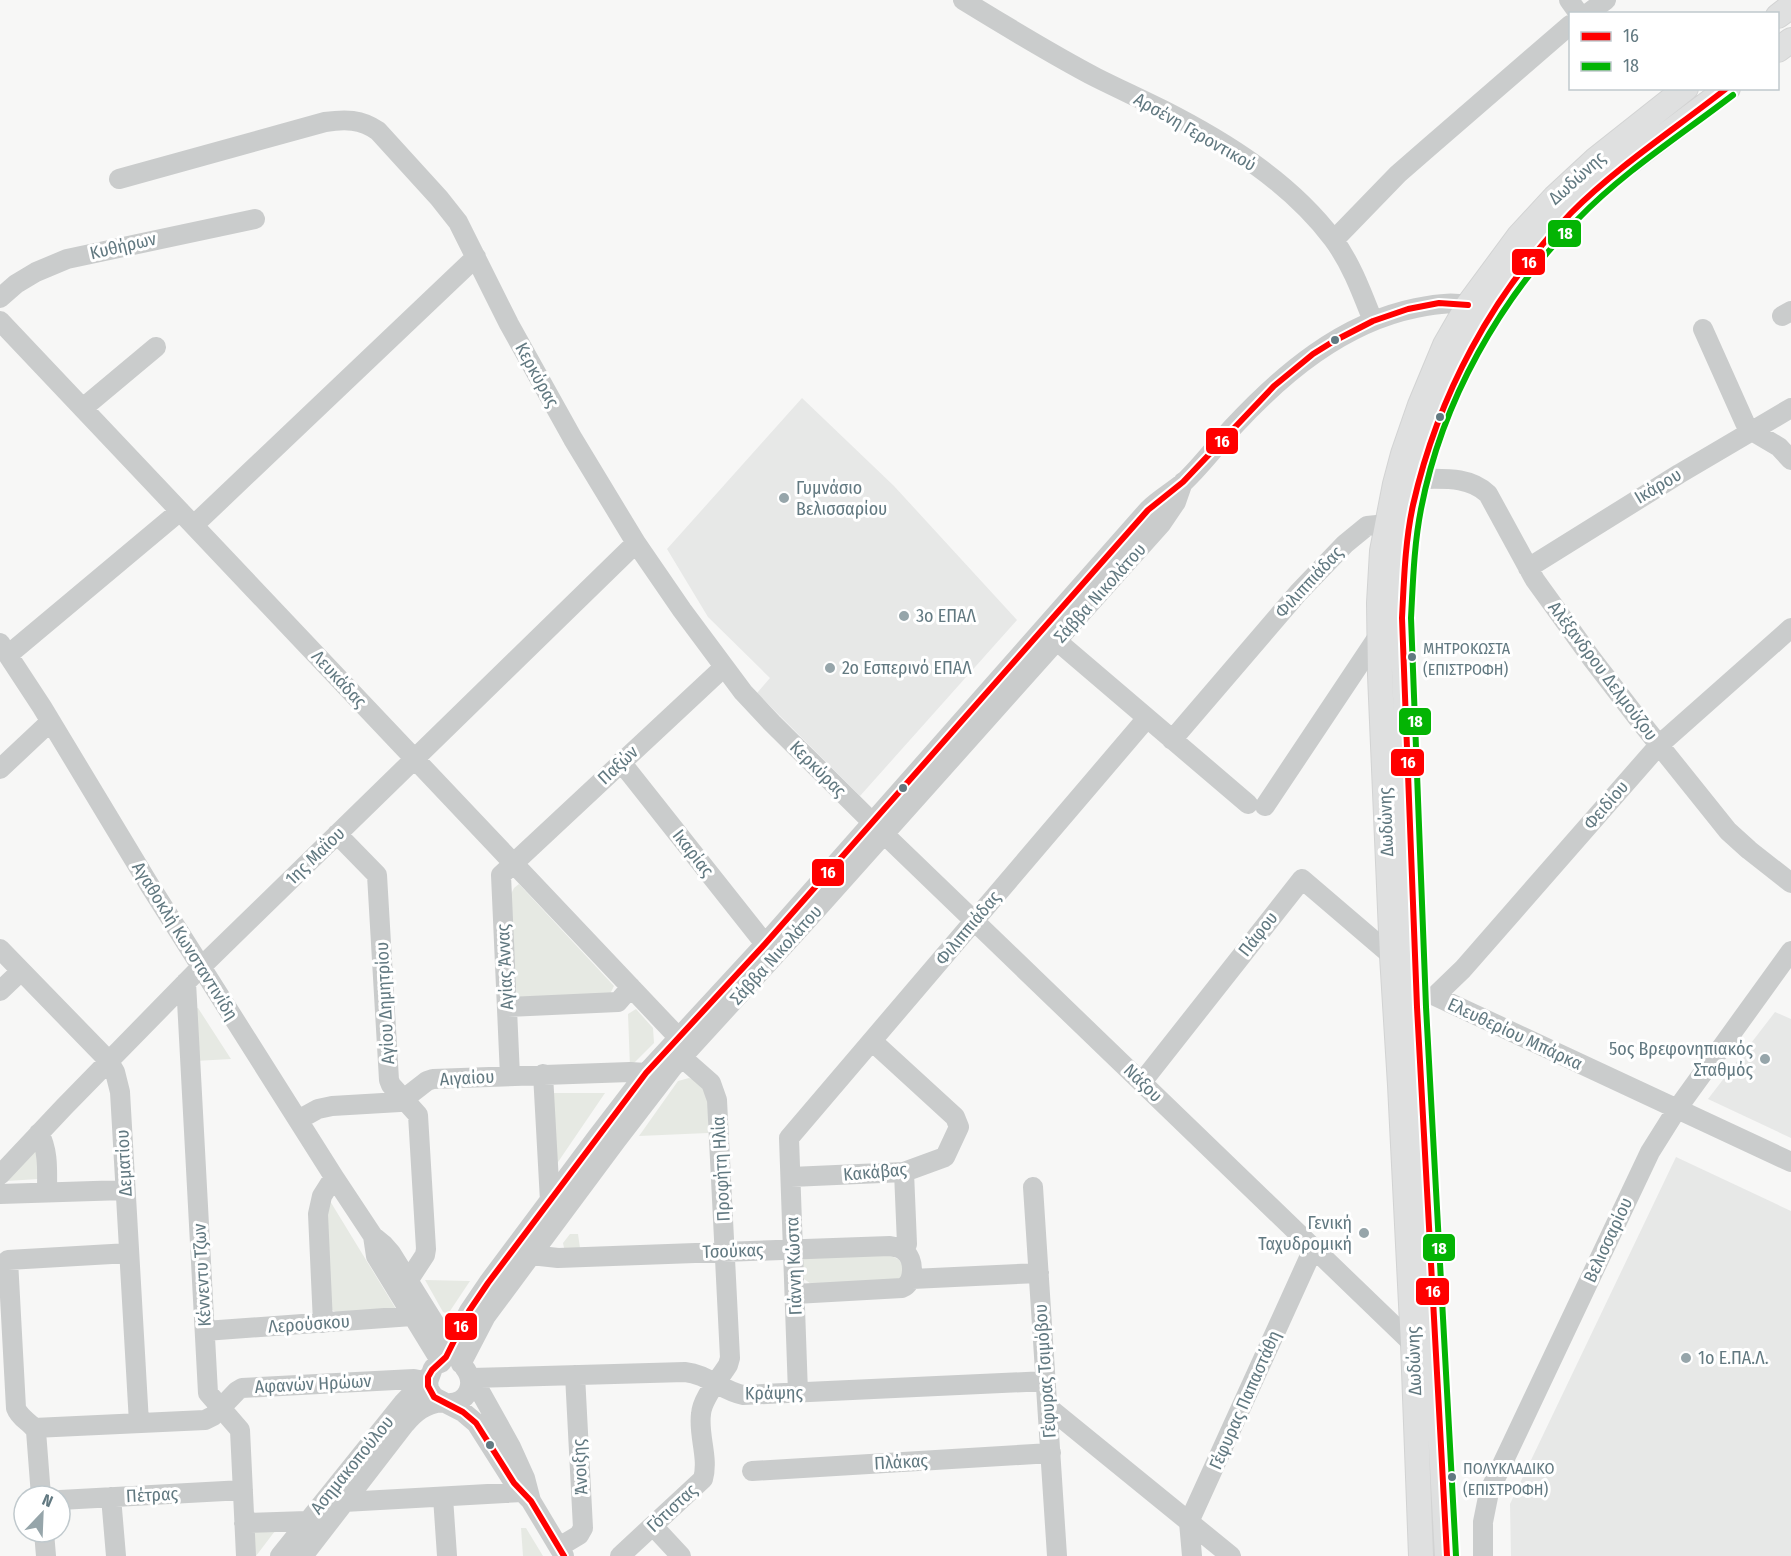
<svg xmlns="http://www.w3.org/2000/svg" width="1791" height="1556" font-family="'Fira Sans Condensed',sans-serif">
	<rect width="100%" height="100%" fill="#f7f7f6"/>
	<path fill="#e7e8e7" d="M802,398L894,486L1017,620L860,796L757,693L770,678L708,617L667,549Z
		M1775,1012L1791,1019V1138L1708,1099Z
		M1676,1157L1791,1211V1556H1511L1510,1504Z"/>
	<path fill="#e6e9e3" d="M519,884L614,986L609,996L517,1001L511,894L514,888Z
		M198,1008L231,1059L195,1061L192,1010Z
		M636,1009L653,1028L654,1043L630,1067L628,1014Z
		M689,1078C713,1085 708,1114 708,1133L639,1136L678,1081Z
		M553,1093H605L556,1165Z
		M34,1147L40,1154L38,1179L7,1181Z
		M330,1201L396,1309L338,1313L328,1308L323,1211Z
		M570,1234H578L581,1255L565,1252L563,1243Z
		M886,1254L898,1259L903,1265V1281L814,1286L804,1279L799,1272L802,1260L805,1258Z
		M425,1280L470,1281L448,1314L443,1312Z
		M521,1528H526L543,1556H523Z
		M249,1531H275L256,1556H250Z"/>
	<g fill="none" stroke-linecap="round" stroke-linejoin="round">
		<g stroke="#d2d3d3" stroke-width="26">
			<path id="major" d="M1778,16L1791,6
				M1778,50L1791,40
				M1421,1556L1413,1344L1400,1085L1392,956L1380,675L1379,603L1382,551L1395,484L1403,454L1420,405L1445,345L1468,305L1519,236L1555,197L1595,160L1686,88
				M1447,1556L1417,1007L1402,618C1400,469 1465,318 1571,213C1618,167 1675,129 1728,88"/>
		</g>
		<path stroke="#cacccc" stroke-width="20" d="M963,0C1007,27 1051,54 1097,78C1119,89 1141,99 1163,110C1226,142 1290,182 1333,239C1351,263 1362,293 1373,321
			M1569,0L1579,14
			M1587,14L1606,0
			M119,179L325,122C345,119 361,119 378,131L439,198L458,222L509,324L573,439L636,543L682,610L743,692L772,723L884,834L1413,1344
			M1334,240L1398,174L1429,147L1570,25
			M0,298L16,284L36,272L67,259L255,219
			M1782,316L1791,311
			M0,321L678,1037L686,1061L711,1083L717,1100L730,1358L728,1365C720,1378 702,1398 701,1414C698,1435 709,1458 703,1479L620,1556
			M1703,329L1745,423L1757,434L1779,447L1791,460
			M83,408L156,347
			M1419,479C1443,479 1469,476 1488,494L1535,580L1592,659L1639,720L1728,831L1749,850L1791,883
			M194,525L476,257
			M1528,568L1679,474L1791,408
			M1791,628L1659,745L1463,969L1435,996L1791,1162
			M1057,641L1248,804
			M0,643L42,707L150,886L334,1177L373,1236L384,1245L391,1253L450,1348
			M8,655L180,511
			M1172,740L1298,593L1345,544L1367,526L1387,524
			M621,762L765,944
			M0,769L50,722
			M1265,806L1379,635
			M337,834L377,875L389,1080L391,1085L418,1115L426,1249L425,1255L408,1281
			M0,949L108,1060L115,1072L120,1092L139,1423
			M186,982L208,1393L240,1430L246,1556
			M0,991L21,971
			M507,1007L618,1002L631,987
			M543,1074L550,1201
			M510,1076L501,875L724,667
			M1142,1082L1302,879L1392,956
			M298,1120L318,1109L332,1106L400,1102L427,1081L433,1079L630,1072L646,1073
			M39,1133C49,1151 47,1172 47,1193
			M904,1172L907,1244L904,1251
			M0,1175L64,1107L201,967L636,543
			M791,1177L904,1172L945,1157L959,1127L955,1117L872,1041
			M1033,1187L1057,1556
			M0,1194L125,1190
			M373,1236L376,1256L441,1362
			M531,1255L558,1258L890,1246C895,1247 900,1247 904,1251C915,1259 915,1283 902,1288L795,1294
			M912,1279L1039,1273
			M323,1323L318,1214L322,1196L334,1177
			M205,1331L412,1316
			M441,1363L447,1354L469,1311L488,1283L597,1137L646,1073L765,944L1148,510C1159,499 1172,492 1184,482C1201,466 1216,446 1232,428C1282,374 1342,323 1416,308C1436,304 1459,300 1478,309
			M461,1364L486,1316L616,1141L673,1067L801,927L1161,524L1176,502L1183,482
			M433,1368L428,1382L429,1389L434,1397L463,1412L476,1423L514,1483L531,1501
			M471,1378L685,1372C707,1374 722,1391 743,1395L1046,1381
			M471,1379L481,1393L511,1447L525,1478L531,1501L564,1556
			M798,1393L789,1138L1147,718
			M446,1403C468,1405 477,1383 464,1367
			M1048,1407L1231,1556
			M34,1428L205,1420L213,1416L237,1391L242,1388L414,1379L424,1381
			M752,1471L1051,1453
			M41,1496L36,1431C31,1422 20,1419 16,1408L8,1260L129,1253
			M111,1497L116,1556
			M443,1497L447,1556
			M60,1500L243,1490
			M344,1502L522,1492
			M244,1523L307,1521
			M653,1526L681,1556
			M44,1532L46,1556
			M559,1547L579,1535L583,1528L575,1375
			M280,1556L403,1403L428,1377
			M303,1556L405,1424C415,1412 425,1404 442,1402
			M1192,1556L1189,1522L1314,1247
			M1483,1556V1522L1489,1492L1650,1152L1677,1109L1791,951"/>
		<use href="#major" stroke="#dfe0e0" stroke-width="24"/>
		<g stroke="#fff" stroke-width="10">
			<path id="bus-1" d="M564,1556L531,1501L514,1483L476,1423L463,1412L434,1397L428,1386V1377L432,1370L446,1357L469,1311L488,1283L646,1073L765,944L1148,510L1183,482L1274,386L1313,354L1334,341L1373,321L1408,309L1439,303L1468,305
				M1447,1556L1417,1007L1402,618C1404,580 1405,542 1413,505C1438,395 1492,294 1571,213C1618,166 1675,129 1727,88"/>
		</g>
		<g stroke="#fff" stroke-width="10">
			<path id="bus-2" d="M1456,1556L1426,1007L1411,618C1413,581 1414,545 1421,509C1442,400 1500,299 1577,220C1623,172 1681,135 1733,95"/>
		</g>
		<use href="#bus-1" stroke="#f00" stroke-width="6"/>
		<use href="#bus-2" stroke="#04b404" stroke-width="6"/>
	</g>
	<g fill="#627981" stroke="#fff" stroke-width="2">
		<circle cx="1335" cy="340" r="5"/>
		<circle cx="1440" cy="417" r="5"/>
		<circle cx="1412" cy="657" r="5"/>
		<circle cx="903" cy="788" r="5"/>
		<circle cx="490" cy="1445" r="5"/>
		<circle cx="1452" cy="1477" r="5"/>
	</g>
	<g fill="#96a5aa" stroke="#fff" stroke-width="2">
		<circle cx="784" cy="498" r="6"/>
		<circle cx="904" cy="616" r="6"/>
		<circle cx="830" cy="668" r="6"/>
		<circle cx="1765" cy="1059" r="6"/>
		<circle cx="1364" cy="1233" r="6"/>
		<circle cx="1686" cy="1358" r="6"/>
	</g>
	<g text-anchor="middle" stroke-width="6" stroke-linejoin="round" paint-order="stroke">
		<g font-size="16" fill="#627981" stroke="#fff" text-anchor="start">
			<text x="1423" y="654">ΜΗΤΡΟΚΩΣΤΑ<tspan x="1423" dy="21">(ΕΠΙΣΤΡΟΦΗ)</tspan></text>
			<text x="1463" y="1474">ΠΟΛΥΚΛΑΔΙΚΟ<tspan x="1463" dy="21">(ΕΠΙΣΤΡΟΦΗ)</tspan></text>
		</g>
		<g font-size="18" fill="#627981" stroke="#fff">
			<text transform="translate(1195 132) rotate(30)" y="6">Αρσένη Γεροντικού</text>
			<text transform="translate(1577 178) rotate(-42)" y="6">Δωδώνης</text>
			<text transform="translate(123 246) rotate(-13)" y="6">Κυθήρων</text>
			<text transform="translate(537 375) rotate(61)" y="6">Κερκύρας</text>
			<text transform="translate(1658 486) rotate(-31)" y="6">Ικάρου</text>
			<text transform="translate(1309 582) rotate(-47)" y="6">Φιλιππιάδας</text>
			<text transform="translate(1100 593) rotate(-48)" y="6">Σάββα Νικολάτου</text>
			<text transform="translate(1603 671) rotate(53)" y="6">Αλέξανδρου Δελμούζου</text>
			<text transform="translate(339 679) rotate(47)" y="6">Λευκάδας</text>
			<text transform="translate(618 765) rotate(-43)" y="6">Παξών</text>
			<text transform="translate(818 769) rotate(45)" y="6">Κερκύρας</text>
			<text transform="translate(1606 805) rotate(-49)" y="6">Φειδίου</text>
			<text transform="translate(1386 822) rotate(-92)" y="6">Δωδώνης</text>
			<text transform="translate(693 853) rotate(52)" y="6">Ικαρίας</text>
			<text transform="translate(315 856) rotate(-44)" y="6">1ης Μαΐου</text>
			<text transform="translate(968 928) rotate(-50)" y="6">Φιλιππιάδας</text>
			<text transform="translate(1258 934) rotate(-52)" y="6">Πάφου</text>
			<text transform="translate(185 941) rotate(58)" y="6">Αγαθοκλή Κωνσταντινίδη</text>
			<text transform="translate(776 955) rotate(-48)" y="6">Σάββα Νικολάτου</text>
			<text transform="translate(505 967) rotate(-93)" y="6">Αγίας Άννας</text>
			<text transform="translate(385 1003) rotate(-93)" y="6">Αγίου Δημητρίου</text>
			<text transform="translate(1515 1034) rotate(25)" y="6">Ελευθερίου Μπάρκα</text>
			<text transform="translate(467 1078) rotate(-3)" y="6">Αιγαίου</text>
			<text transform="translate(1143 1083) rotate(44)" y="6">Νάξου</text>
			<text transform="translate(124 1163) rotate(-93)" y="6">Δεματίου</text>
			<text transform="translate(721 1169) rotate(-93)" y="6">Προφήτη Ηλία</text>
			<text transform="translate(875 1172) rotate(-5)" y="6">Κακάβας</text>
			<text transform="translate(1608 1240) rotate(-65)" y="6">Βελισσαρίου</text>
			<text transform="translate(733 1251) rotate(-2)" y="6">Τσούκας</text>
			<text transform="translate(794 1266) rotate(-92)" y="6">Γιάννη Κώστα</text>
			<text transform="translate(202 1275) rotate(-93)" y="6">Κέννεντυ Τζων</text>
			<text transform="translate(309 1324) rotate(-4)" y="6">Λερούσκου</text>
			<text transform="translate(1414 1361) rotate(-92)" y="6">Δωδώνης</text>
			<text transform="translate(1045 1371) rotate(-94)" y="6">Γέφυρας Τσιμόβου</text>
			<text transform="translate(313 1384) rotate(-3)" y="6">Αφανών Ηρώων</text>
			<text transform="translate(774 1393) rotate(-1)" y="6">Κράψης</text>
			<text transform="translate(1245 1400) rotate(-66)" y="6">Γέφυρας Παπαστάθη</text>
			<text transform="translate(901 1462) rotate(-3)" y="6">Πλάκας</text>
			<text transform="translate(352 1465) rotate(-51)" y="6">Ασημακοπούλου</text>
			<text transform="translate(580 1467) rotate(-93)" y="6">Άνοιξης</text>
			<text transform="translate(152 1495) rotate(-3)" y="6">Πέτρας</text>
			<text transform="translate(672 1508) rotate(-43)" y="6">Γότιστας</text>
		</g>
		<g font-size="18" fill="#627981" stroke="#fff" text-anchor="start">
			<text x="796" y="494">Γυμνάσιο<tspan x="796" dy="21">Βελισσαρίου</tspan></text>
			<text x="916" y="622">3ο ΕΠΑΛ</text>
			<text x="842" y="674">2ο Εσπερινό ΕΠΑΛ</text>
			<text x="1753" y="1055" text-anchor="end">5ος Βρεφονηπιακός<tspan x="1753" dy="21">Σταθμός</tspan></text>
			<text x="1352" y="1229" text-anchor="end">Γενική<tspan x="1352" dy="21">Ταχυδρομική</tspan></text>
			<text x="1698" y="1364">1ο Ε.ΠΑ.Λ.</text>
		</g>
	</g>
	<g stroke="#fff" stroke-width="2">
		<rect x="1547" y="219" width="35" height="29" rx="6" fill="#04b404"/>
		<rect x="1511" y="248" width="35" height="28" rx="6" fill="#f00"/>
		<rect x="1205" y="427" width="34" height="28" rx="6" fill="#f00"/>
		<rect x="1398" y="707" width="34" height="29" rx="6" fill="#04b404"/>
		<rect x="1390" y="748" width="35" height="29" rx="6" fill="#f00"/>
		<rect x="811" y="858" width="34" height="29" rx="6" fill="#f00"/>
		<rect x="1422" y="1233" width="34" height="29" rx="6" fill="#04b404"/>
		<rect x="1415" y="1277" width="35" height="29" rx="6" fill="#f00"/>
		<rect x="444" y="1312" width="34" height="29" rx="6" fill="#f00"/>
	</g>
	<g font-size="16" text-anchor="middle" font-weight="bold" fill="#fff">
		<text x="1565" y="239">18</text>
		<text x="1529" y="268">16</text>
		<text x="1222" y="447">16</text>
		<text x="1415" y="727">18</text>
		<text x="1408" y="768">16</text>
		<text x="828" y="878">16</text>
		<text x="1439" y="1254">18</text>
		<text x="1433" y="1297">16</text>
		<text x="461" y="1332">16</text>
	</g>
	<rect x="1569" y="12" width="210" height="78" fill="#ffffff" stroke="#c0c9cd" stroke-width="1.5"/>
	<rect x="1581" y="32" width="30" height="9" fill="#ff0000" stroke="#c0c9cd" stroke-width="1.5"/>
	<text x="1623" y="42" font-size="18" fill="#627981">16</text>
	<rect x="1581" y="62" width="30" height="9" fill="#04b404" stroke="#c0c9cd" stroke-width="1.5"/>
	<text x="1623" y="72" font-size="18" fill="#627981">18</text>
	<g transform="translate(42 1514) rotate(23)"><circle r="28" fill="#ffffff" stroke="#c0c9cd" stroke-width="1.5"/>
	<path d="M0-4.5L10 22L0 15L-10 22Z" fill="#96a5aa"/>
	<text y="-9" font-size="16" font-weight="bold" text-anchor="middle" fill="#627981">N</text>
	</g>
</svg>
